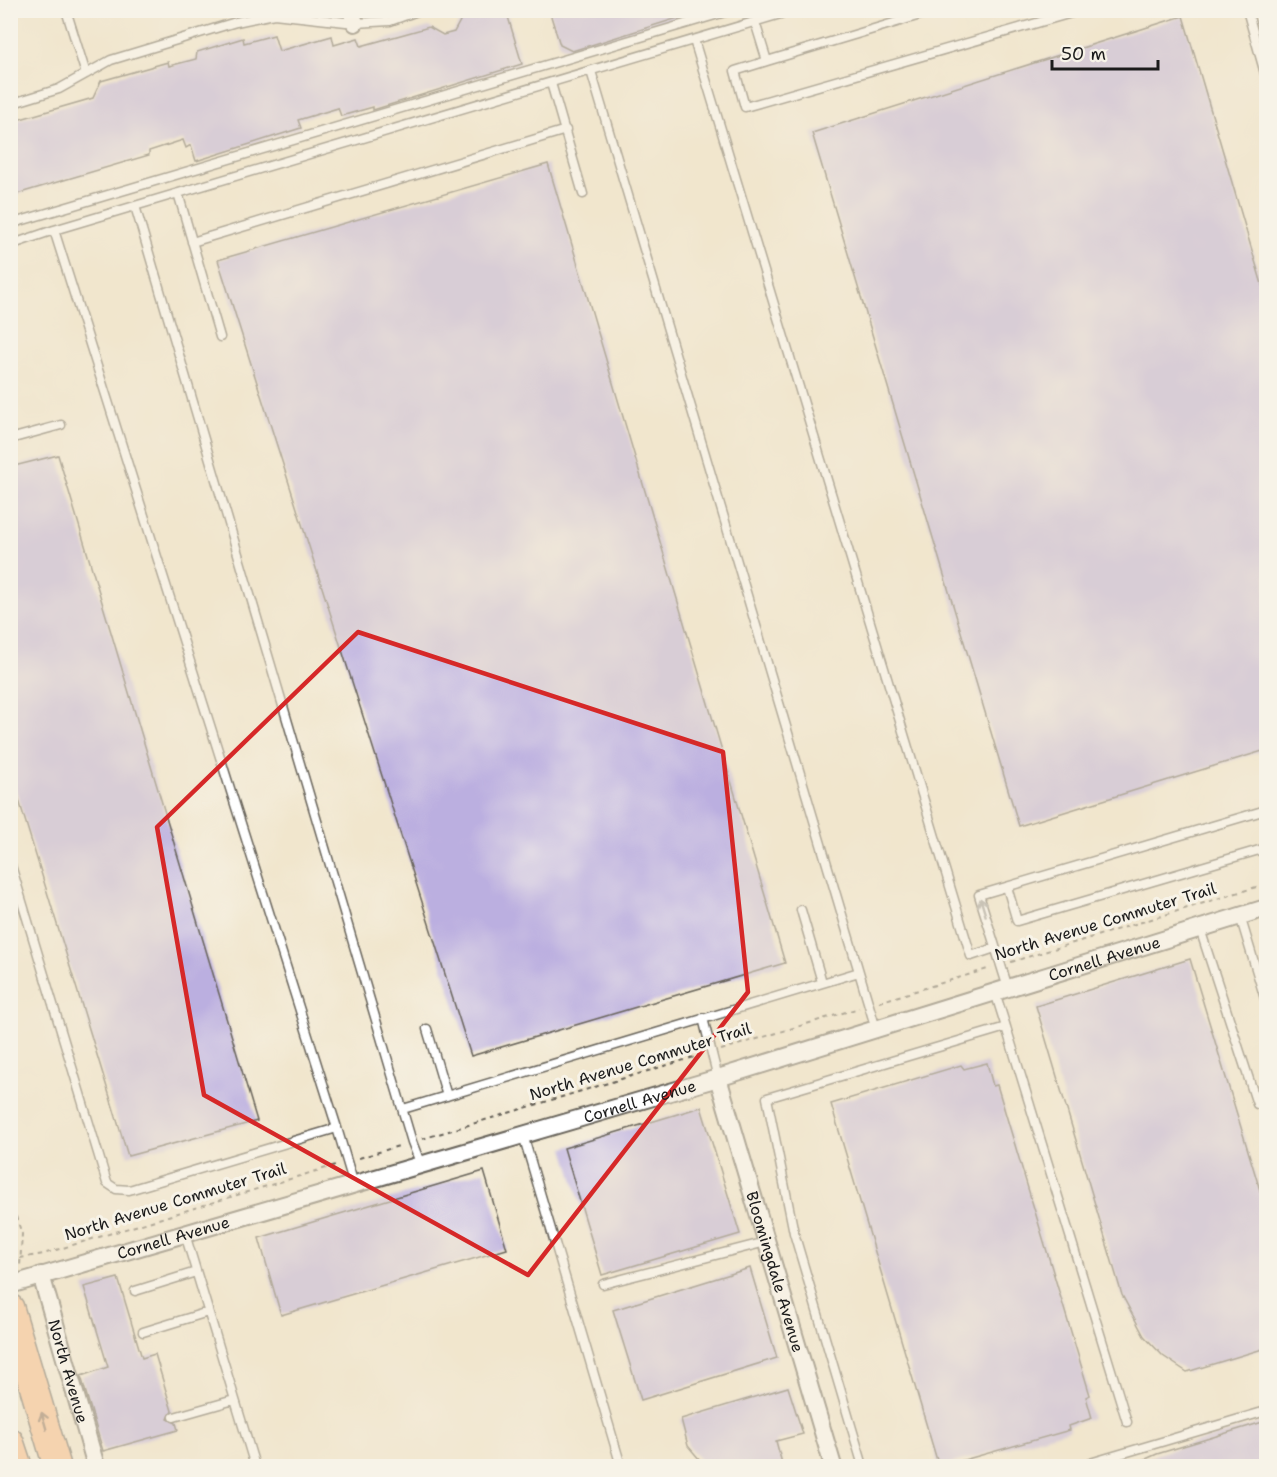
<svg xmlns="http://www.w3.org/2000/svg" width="1277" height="1477" font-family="'Shantell Sans',sans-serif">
	<rect width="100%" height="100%" fill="#f7f3e8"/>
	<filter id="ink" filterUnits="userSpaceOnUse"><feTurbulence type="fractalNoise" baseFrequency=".0167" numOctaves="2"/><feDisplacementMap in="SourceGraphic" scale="12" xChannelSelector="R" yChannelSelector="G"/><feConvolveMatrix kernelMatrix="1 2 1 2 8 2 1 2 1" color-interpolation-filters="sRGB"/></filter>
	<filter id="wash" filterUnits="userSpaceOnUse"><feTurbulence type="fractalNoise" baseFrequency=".008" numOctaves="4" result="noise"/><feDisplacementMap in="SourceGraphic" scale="24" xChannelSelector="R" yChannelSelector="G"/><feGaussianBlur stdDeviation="1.35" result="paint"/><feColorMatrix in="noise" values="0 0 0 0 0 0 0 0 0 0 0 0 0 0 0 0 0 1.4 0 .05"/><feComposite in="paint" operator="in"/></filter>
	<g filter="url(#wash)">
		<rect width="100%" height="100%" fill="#f1e6cd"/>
		<g id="blocks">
			<path fill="#bbafe0" d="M457,10H506L522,64L373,110V107L341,116L338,108L298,120L301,128L196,161L191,145L186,148L183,140L149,151V155L10,196V122L93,98L101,81L168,62L169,66L196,59L197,52L243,38L244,43L274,35L279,51L332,36L334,45L358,38L361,46L429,27L443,35L454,32L460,21Z
				M549,10H694V13L572,51L560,45Z
				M1183,16L1266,298V750L1019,826L812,133Z
				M548,164L785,963L471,1056L218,260Z
				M58,455L257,1121L128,1156L10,771V467Z
				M1190,959L1266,1210V1348L1187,1372L1163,1356L1144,1336L1122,1295L1036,1006Z
				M987,1063L993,1086L997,1085L1090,1395L1086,1397L1092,1418L1069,1426L1070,1430L939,1467L831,1104L961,1065L964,1069Z
				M701,1107L740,1234L602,1275L564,1148Z
				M484,1171L507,1249L281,1315L259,1238Z
				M750,1268L777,1358L641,1400L613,1310Z
				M118,1278L142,1358L155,1354L172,1411L168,1419L176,1423L178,1430L103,1451L81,1376L108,1367L84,1287Z
				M788,1387L803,1434L776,1441L783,1467H706L688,1446L681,1419Z
				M1266,1421V1467H1128L1157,1454Z"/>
		</g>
	</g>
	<g filter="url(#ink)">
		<use href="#blocks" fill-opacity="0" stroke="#67635a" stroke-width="1.5"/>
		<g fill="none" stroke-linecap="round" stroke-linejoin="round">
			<g stroke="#67635a" stroke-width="11">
				<path id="lane" d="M66,10L86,74
					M1247,10L1266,77
					M755,22L767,61L735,71L745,107L1082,10
					M694,40L971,956L995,948
					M767,61L937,10
					M591,71L876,1029
					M551,83L583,194
					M10,104L59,89L111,60L236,22L274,14L355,23L390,21L420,10
					M178,193L220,337
					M135,206L412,1142L421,1165
					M10,224L732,10
					M54,230L337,1128
					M192,242L566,130
					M10,245L54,230L794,10
					M10,439L61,425
					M10,862L107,1183L116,1189L129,1190L337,1128L354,1185
					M1007,887L1017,921L1266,848
					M801,910L822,982
					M1240,916L1266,1002
					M1200,929L1257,1104L1266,1101
					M1008,988L979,895L1266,810
					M995,992L1006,1027
					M703,1018L718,1078
					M427,1029L447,1096
					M403,1109L859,972
					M1266,1130V1133
					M523,1135L621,1466
					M185,1234L255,1466
					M603,1284L766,1242
					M135,1291L196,1272
					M143,1332L208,1312
					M174,1417L234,1400
					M863,1466L794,1233L767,1098L1006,1027L1127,1422
					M1080,1466L1266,1411"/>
			</g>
			<g stroke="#67635a" stroke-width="20">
				<g id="street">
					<path d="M351,10L355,23"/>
					<path id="s1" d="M718,1078L833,1466"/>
					<path id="s2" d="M41,1275L96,1466"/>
					<path id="s3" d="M10,1285L718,1078L1266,908"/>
				</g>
			</g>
			<g stroke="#67635a" stroke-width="30">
				<path id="primary" d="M10,1308L57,1466
					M10,1442L18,1466"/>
			</g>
			<path stroke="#67635a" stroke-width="2" stroke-dasharray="4.5 4.5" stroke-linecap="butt" d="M1011,962L1266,884
				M879,1002L991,968
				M721,1050L859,1008
				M422,1139L701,1055
				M359,1158L402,1145
				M10,1199L22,1234L20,1266
				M20,1258L43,1254L336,1165"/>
			<use href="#lane" stroke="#fff" stroke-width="8"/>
			<use href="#street" stroke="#fff" stroke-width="16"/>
			<use href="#primary" stroke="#fabc8b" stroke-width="27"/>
		</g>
		<defs><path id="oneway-shaft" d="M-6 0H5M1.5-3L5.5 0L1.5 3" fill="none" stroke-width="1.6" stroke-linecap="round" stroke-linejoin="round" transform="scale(1.5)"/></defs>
		<use stroke="#999" href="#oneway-shaft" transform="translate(983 907) rotate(-107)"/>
		<use stroke="#8b6c54" href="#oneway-shaft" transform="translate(44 1421) rotate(-106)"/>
	</g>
	<path d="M0 0H1277V1477H0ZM358,632L723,752L748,992L528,1275L204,1095L157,827Z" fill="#f1e6cd" fill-opacity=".55" fill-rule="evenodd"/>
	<path fill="none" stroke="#d62828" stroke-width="4.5" stroke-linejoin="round" d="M358,632L723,752L748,992L528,1275L204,1095L157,827Z"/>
	<g text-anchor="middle" stroke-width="6" stroke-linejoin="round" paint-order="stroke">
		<g font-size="16" fill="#1c1c1c" stroke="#f7f3e8">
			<text transform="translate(1105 921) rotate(-17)" y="6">North Avenue Commuter Trail</text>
			<text dy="6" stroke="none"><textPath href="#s3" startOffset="1142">Cornell Avenue</textPath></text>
			<text transform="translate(640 1061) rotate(-17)" y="6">North Avenue Commuter Trail</text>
			<text dy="6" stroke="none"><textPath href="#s3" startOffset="656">Cornell Avenue</textPath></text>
			<text transform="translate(175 1201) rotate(-17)" y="6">North Avenue Commuter Trail</text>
			<text dy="6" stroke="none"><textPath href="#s3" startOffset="170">Cornell Avenue</textPath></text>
			<text dy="6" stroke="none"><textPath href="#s1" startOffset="202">Bloomingdale Avenue</textPath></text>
			<text dy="6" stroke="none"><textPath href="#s2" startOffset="100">North Avenue</textPath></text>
		</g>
	</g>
	<rect width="1277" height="1477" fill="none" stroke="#f7f3e8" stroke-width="36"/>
	<path d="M1052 60v9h106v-9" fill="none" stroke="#1c1c1c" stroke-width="3"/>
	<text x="1061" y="60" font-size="18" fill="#1c1c1c" stroke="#f7f3e8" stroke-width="4.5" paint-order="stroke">50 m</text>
</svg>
